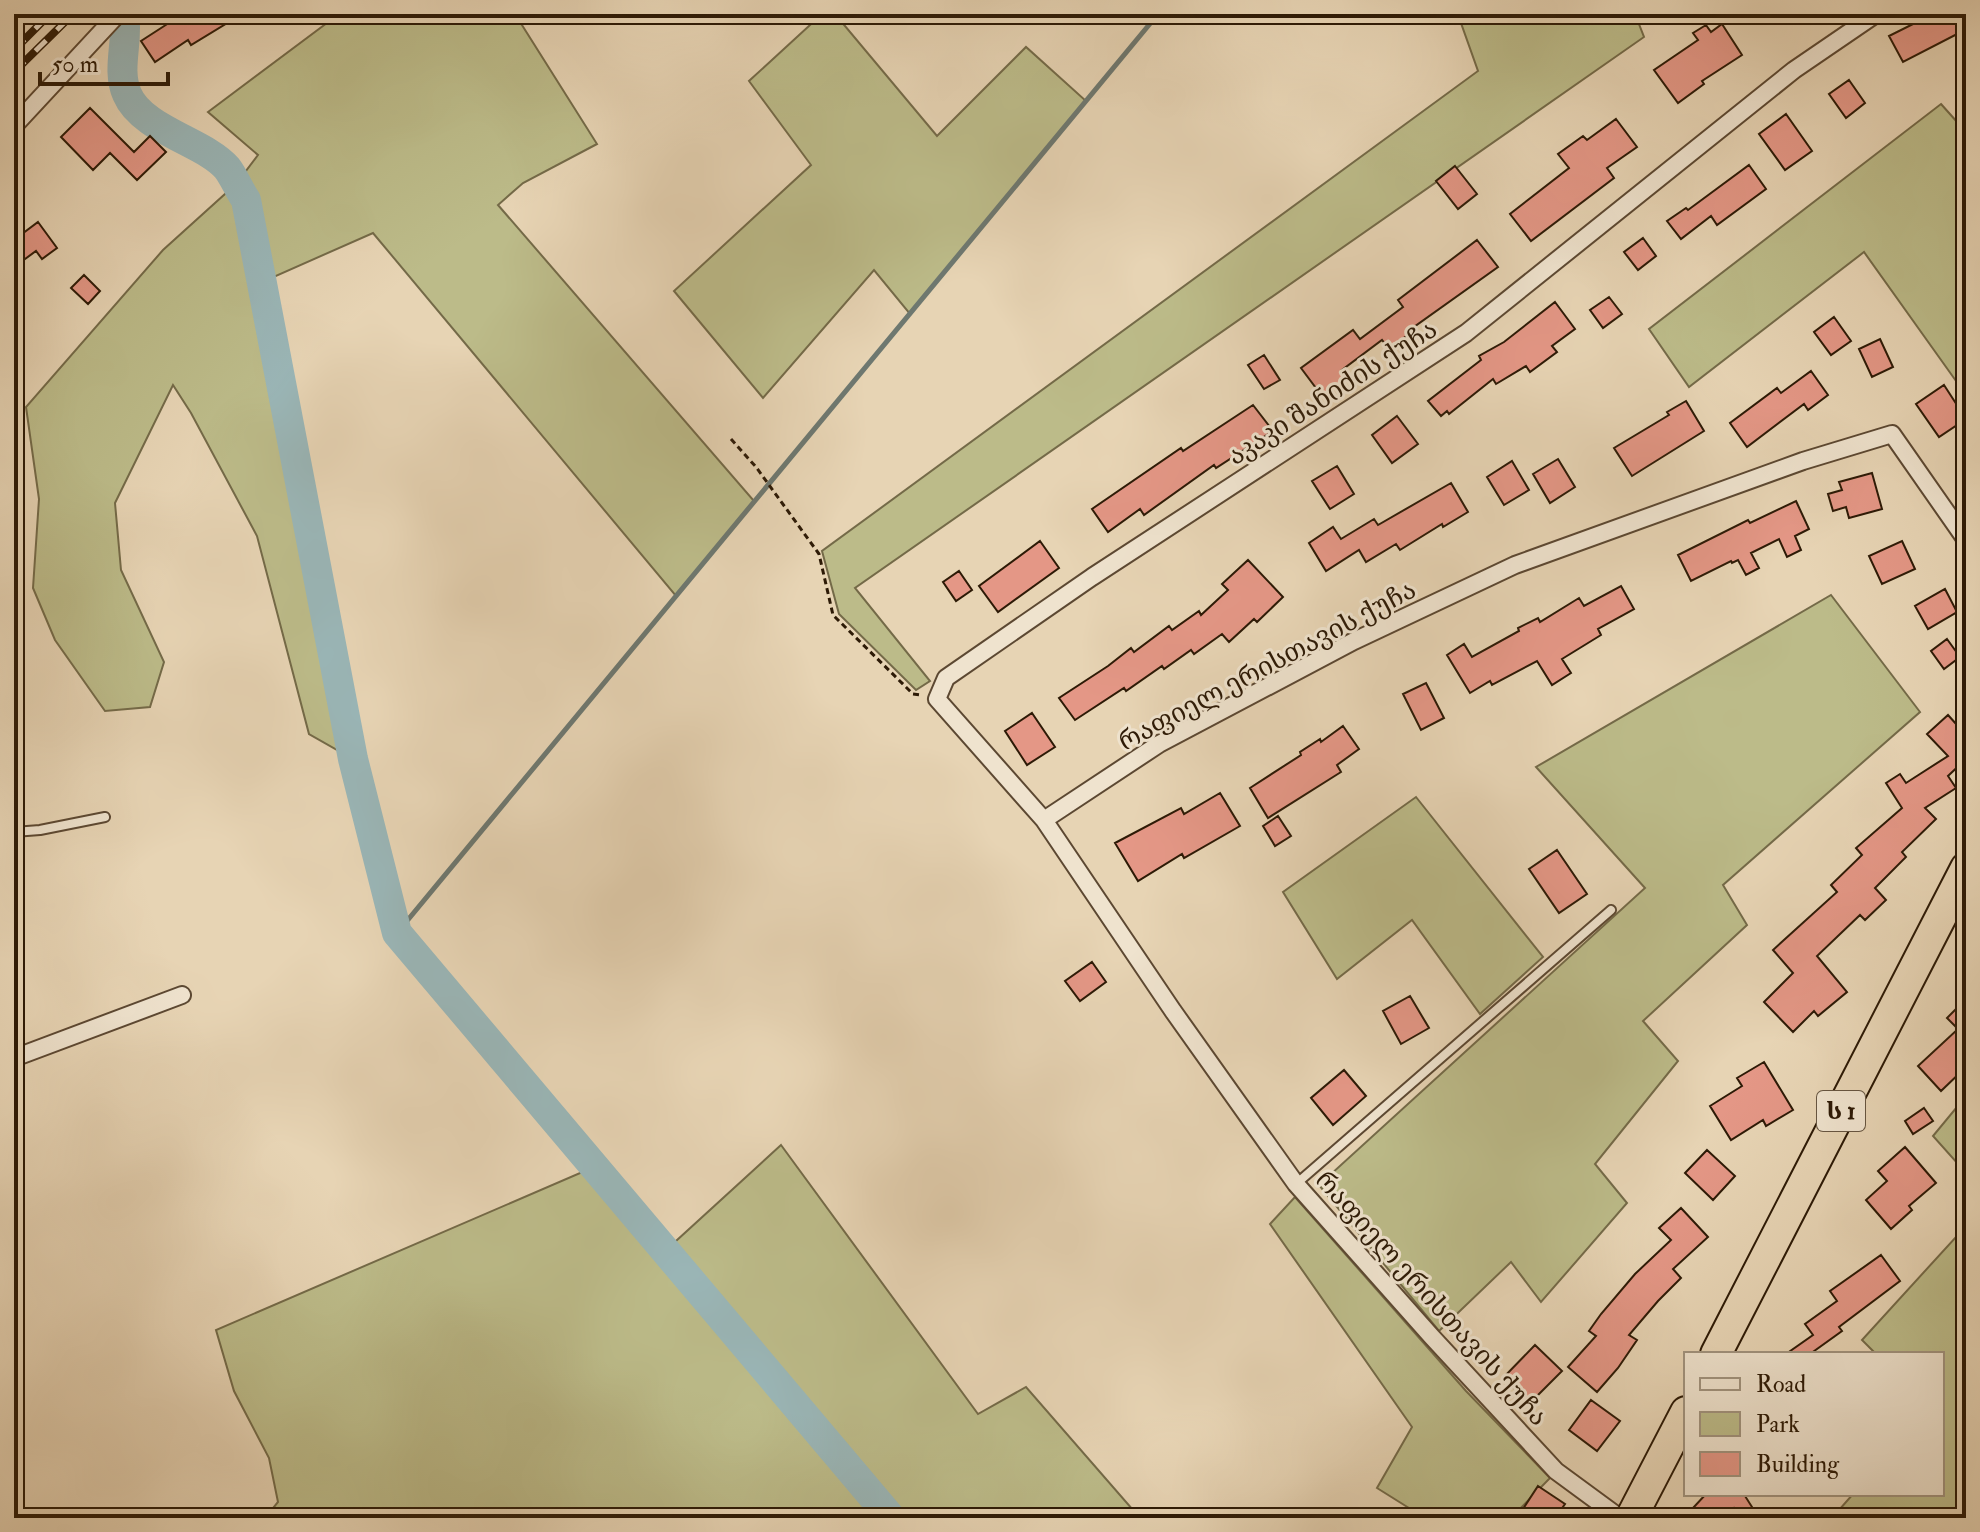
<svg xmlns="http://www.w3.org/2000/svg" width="1980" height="1532" font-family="'IM FELL Double Pica','Noto Serif Georgian',serif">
	<rect width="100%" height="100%" fill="#e7d4b4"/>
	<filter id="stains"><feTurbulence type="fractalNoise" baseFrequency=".0025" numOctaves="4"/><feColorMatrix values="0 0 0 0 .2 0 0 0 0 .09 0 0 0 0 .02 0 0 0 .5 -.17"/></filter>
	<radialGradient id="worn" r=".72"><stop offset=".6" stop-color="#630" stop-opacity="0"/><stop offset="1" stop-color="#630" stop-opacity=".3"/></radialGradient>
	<path fill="#bcbb89" stroke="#746a48" stroke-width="2" d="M339,14H515L597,144L523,183L498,205L754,501L676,596L373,233L262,282L353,759L309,734L257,536L191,413L173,385L115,503L121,570L164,662L150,707L105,711L55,640L33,588L39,499L26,407L163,250L236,184L258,155L208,112Z
		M822,14H835L937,136L1026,47L1086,101L910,314L874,270L763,398L674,291L811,165L749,81Z
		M1486,14H1635L1644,37L855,588L930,681L916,690L839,614L822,551L1478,71L1461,23Z
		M1941,104L1966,132V395L1864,252L1689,387L1649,329Z
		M1831,595L1920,712L1723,885L1747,925L1643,1021L1678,1061L1595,1164L1627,1203L1541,1302L1511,1262L1439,1331L1319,1185L1645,888L1536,767Z
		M1416,797L1543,957L1480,1014L1412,920L1337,979L1283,892Z
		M1966,1096V1173L1933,1136Z
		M781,1145L978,1414L1026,1387L1140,1518H265L278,1502L269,1458L234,1391L216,1330L594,1167L665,1251Z
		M1295,1197L1466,1391L1550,1478L1511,1518H1425L1377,1488L1412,1427L1270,1224Z
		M1966,1226V1518H1832L1853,1494H1942V1354H1876L1862,1340Z"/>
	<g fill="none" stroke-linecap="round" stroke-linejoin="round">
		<path stroke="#6e7870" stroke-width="5" d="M397,933L1158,14"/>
		<path stroke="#9ab6b7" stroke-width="30" d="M124,14C129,40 116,69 127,94C142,130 205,142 227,168C234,177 239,190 246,200L353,759L397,933L891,1518"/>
	</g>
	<path fill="#e49786" stroke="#2d1a06" stroke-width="2" d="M172,14H242L191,45L188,40L155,62L141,41L175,19Z
		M1933,14H1954L1963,31L1903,62L1889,36Z
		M1722,24L1742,55L1702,81L1704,84L1678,103L1654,70L1698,40L1693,33L1706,25L1711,32Z
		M1849,80L1865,103L1846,118L1829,94Z
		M90,108L134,152L150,136L166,152L137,180L110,153L93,170L61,137Z
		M1786,114L1812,151L1785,170L1759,134Z
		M1616,119L1637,147L1607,168L1614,178L1531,241L1510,214L1569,168L1558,154L1583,136L1587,140Z
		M1749,165L1766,189L1717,225L1711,216L1681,239L1667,221L1686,208L1688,210Z
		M1455,166L1477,194L1458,209L1436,181Z
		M38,222L57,248L42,259L36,251L14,267V240Z
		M1643,238L1656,256L1638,270L1624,252Z
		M1477,240L1498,267L1407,332L1409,334L1389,349L1382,340L1342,370L1348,377L1322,396L1301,368L1353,330L1360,339L1403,307L1398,300Z
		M84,275L100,291L88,304L71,288Z
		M1609,297L1622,314L1603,328L1590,310Z
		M1555,302L1575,329L1552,346L1557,352L1530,372L1526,366L1496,384L1493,379L1449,414L1447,411L1441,416L1428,401L1481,360L1479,356L1504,342Z
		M1834,317L1851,341L1831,355L1814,332Z
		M1880,339L1893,367L1872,377L1859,349Z
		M1264,355L1280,380L1264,389L1248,365Z
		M1811,371L1828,395L1808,410L1804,404L1747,447L1730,423L1777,388L1781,393Z
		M1944,385L1966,419L1939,437L1916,404Z
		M1686,401L1704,431L1632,476L1614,448L1669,415L1667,412Z
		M1253,405L1273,431L1216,468L1214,465L1144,515L1140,509L1108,532L1092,509L1181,448L1183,451Z
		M1397,416L1418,444L1392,463L1372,435Z
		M1558,459L1575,487L1550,503L1533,474Z
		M1512,461L1529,490L1504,505L1487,477Z
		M1337,466L1354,494L1330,509L1312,481Z
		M1872,473L1882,509L1849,518L1846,507L1833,511L1828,494L1842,490L1839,482Z
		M1451,483L1468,512L1443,527L1442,524L1400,550L1396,544L1366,562L1359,550L1326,571L1309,543L1333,527L1341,539L1374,519L1378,525Z
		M1796,501L1809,529L1795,536L1801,550L1787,557L1779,539L1751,553L1759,568L1746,575L1738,560L1732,563L1731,561L1691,581L1678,555L1748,520L1750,523Z
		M1040,541L1059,568L998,612L979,586Z
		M1902,541L1915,569L1882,584L1869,556Z
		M1248,560L1283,597L1257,622L1254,619L1229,642L1222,634L1194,654L1191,650L1164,669L1162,666L1126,691L1124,688L1075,720L1059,698L1108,666L1131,648L1134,652L1169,626L1172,630L1199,611L1201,615L1228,590L1222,584Z
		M959,571L972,590L956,601L943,582Z
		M1621,586L1634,609L1598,629L1601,635L1562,659L1571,673L1552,685L1537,661L1492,685L1490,681L1470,693L1447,655L1464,644L1472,657L1519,631L1518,628L1538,618L1540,622L1579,598L1584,606Z
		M1945,589L1957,612L1928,629L1915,606Z
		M1947,639L1960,657L1944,669L1931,651Z
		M1426,683L1444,718L1421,730L1403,694Z
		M1032,713L1055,747L1027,765L1005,731Z
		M1948,715L1966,735V759L1948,776L1956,788L1925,808L1936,819L1902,852L1906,857L1875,888L1886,900L1865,920L1860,915L1817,956L1847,992L1818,1016L1814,1011L1793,1032L1764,1002L1793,973L1773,950L1837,892L1831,885L1862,855L1856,848L1902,808L1886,783L1900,774L1906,783L1948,756L1927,734Z
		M1343,726L1359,749L1337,765L1341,772L1268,818L1250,788L1301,755L1300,752L1320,739L1321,742Z
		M1220,793L1240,826L1184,858L1182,854L1138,881L1115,843L1181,808L1184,814Z
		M1278,816L1291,836L1275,846L1263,826Z
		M1557,850L1587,894L1559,913L1529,869Z
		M1092,962L1106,982L1080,1001L1065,981Z
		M1410,996L1429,1028L1401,1044L1383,1011Z
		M1966,999V1067L1941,1091L1918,1066L1958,1029L1947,1018Z
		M1764,1062L1793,1110L1766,1126L1763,1120L1731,1140L1710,1106L1742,1086L1737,1078Z
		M1344,1070L1366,1096L1333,1125L1311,1098Z
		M1924,1108L1933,1121L1913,1134L1905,1121Z
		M1905,1147L1936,1183L1909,1206L1912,1210L1891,1229L1866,1200L1887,1181L1878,1171Z
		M1707,1150L1735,1176L1713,1200L1685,1173Z
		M1681,1208L1708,1237L1673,1269L1681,1278L1658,1301L1629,1335L1637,1340L1618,1368L1597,1392L1568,1367L1596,1336L1589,1331L1601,1314L1635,1274L1671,1240L1659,1228Z
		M1881,1255L1900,1281L1839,1327L1842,1331L1810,1354H1786L1813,1335L1805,1324L1837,1301L1830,1291Z
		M1535,1345L1562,1371L1530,1403L1503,1378Z
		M1591,1400L1620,1421L1597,1451L1569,1430Z
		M1538,1486L1565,1504L1555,1518H1517Z
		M1706,1494H1747L1745,1496L1759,1518H1741L1734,1508L1725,1518H1704L1693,1508Z"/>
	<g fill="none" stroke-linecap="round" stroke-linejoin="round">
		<g stroke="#5c4832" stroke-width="12">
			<path id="lane" d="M14,832L40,830L105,817
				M1296,1184L1611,910"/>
		</g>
		<g stroke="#5c4832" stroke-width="20">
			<path id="street" d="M14,126L118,14
				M1044,820L1159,744L1354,641L1515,565L1803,461L1892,434L1966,540
				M14,1058L182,995
				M1620,1518L1556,1471L1432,1337L1296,1184L1173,1011L1044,820L937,699L946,678L1092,577L1466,333L1794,70L1876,14"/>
		</g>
		<g stroke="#2d1a06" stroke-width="34">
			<path id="highway" d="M1716,1354L1966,868
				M1631,1518L1686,1412"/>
		</g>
		<path stroke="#2d1a06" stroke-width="3" stroke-dasharray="6 4" stroke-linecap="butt" d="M731,439L756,467L819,554L833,615L913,694L921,695"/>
		<use href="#lane" stroke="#efe3ce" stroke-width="8"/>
		<use href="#street" stroke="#efe3ce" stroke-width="16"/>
		<use href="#highway" stroke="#e7d4b4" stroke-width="30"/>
		<g stroke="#2d1a06" stroke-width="8">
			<path id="rail" d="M14,50L50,14
				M14,72L73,14"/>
		</g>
		<use href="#rail" stroke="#efe3ce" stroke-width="5" stroke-dasharray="15" stroke-linecap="butt"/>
	</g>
	<g text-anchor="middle" stroke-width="6" stroke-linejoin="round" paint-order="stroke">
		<rect fill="#efe3ce" stroke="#675642" stroke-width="2" x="1817" y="1091" width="48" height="40" rx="6"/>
		<g font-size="24" font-weight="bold" fill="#2d1a06">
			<text x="1841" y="1119">ს 1</text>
		</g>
		<g font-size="26" fill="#2d1a06" stroke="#efe3ce">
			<text transform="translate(1332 392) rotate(-33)" y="9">აკაკი შანიძის ქუჩა</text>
			<text transform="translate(1267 665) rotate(-28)" y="9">რაფიელ ერისთავის ქუჩა</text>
			<text transform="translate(1432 1298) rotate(48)" y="9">რაფიელ ერისთავის ქუჩა</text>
		</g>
	</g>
	<rect width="1980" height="1532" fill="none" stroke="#e7d4b4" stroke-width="48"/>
	<rect x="16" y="16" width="1948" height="1500" fill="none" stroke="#2d1a06" stroke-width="4"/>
	<rect x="24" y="24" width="1932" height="1484" fill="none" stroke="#2d1a06" stroke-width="2"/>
	<rect x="1684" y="1352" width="260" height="144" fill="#efe3ce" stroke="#a1937e" stroke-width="2"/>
	<rect x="1700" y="1378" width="40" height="12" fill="#efe3ce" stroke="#a1937e" stroke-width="2"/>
	<text x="1756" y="1392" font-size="24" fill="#2d1a06">Road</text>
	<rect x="1700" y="1412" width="40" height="24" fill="#bcbb89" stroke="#a1937e" stroke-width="2"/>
	<text x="1756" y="1432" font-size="24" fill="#2d1a06">Park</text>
	<rect x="1700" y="1452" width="40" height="24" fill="#e49786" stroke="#a1937e" stroke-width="2"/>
	<text x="1756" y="1472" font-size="24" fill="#2d1a06">Building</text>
	<path d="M40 72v12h128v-12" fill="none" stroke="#2d1a06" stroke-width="4"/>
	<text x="52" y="72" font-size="24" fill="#2d1a06" stroke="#efe3ce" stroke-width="6" paint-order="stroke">50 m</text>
	<rect width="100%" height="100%" filter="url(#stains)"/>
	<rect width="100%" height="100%" fill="url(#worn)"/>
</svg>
